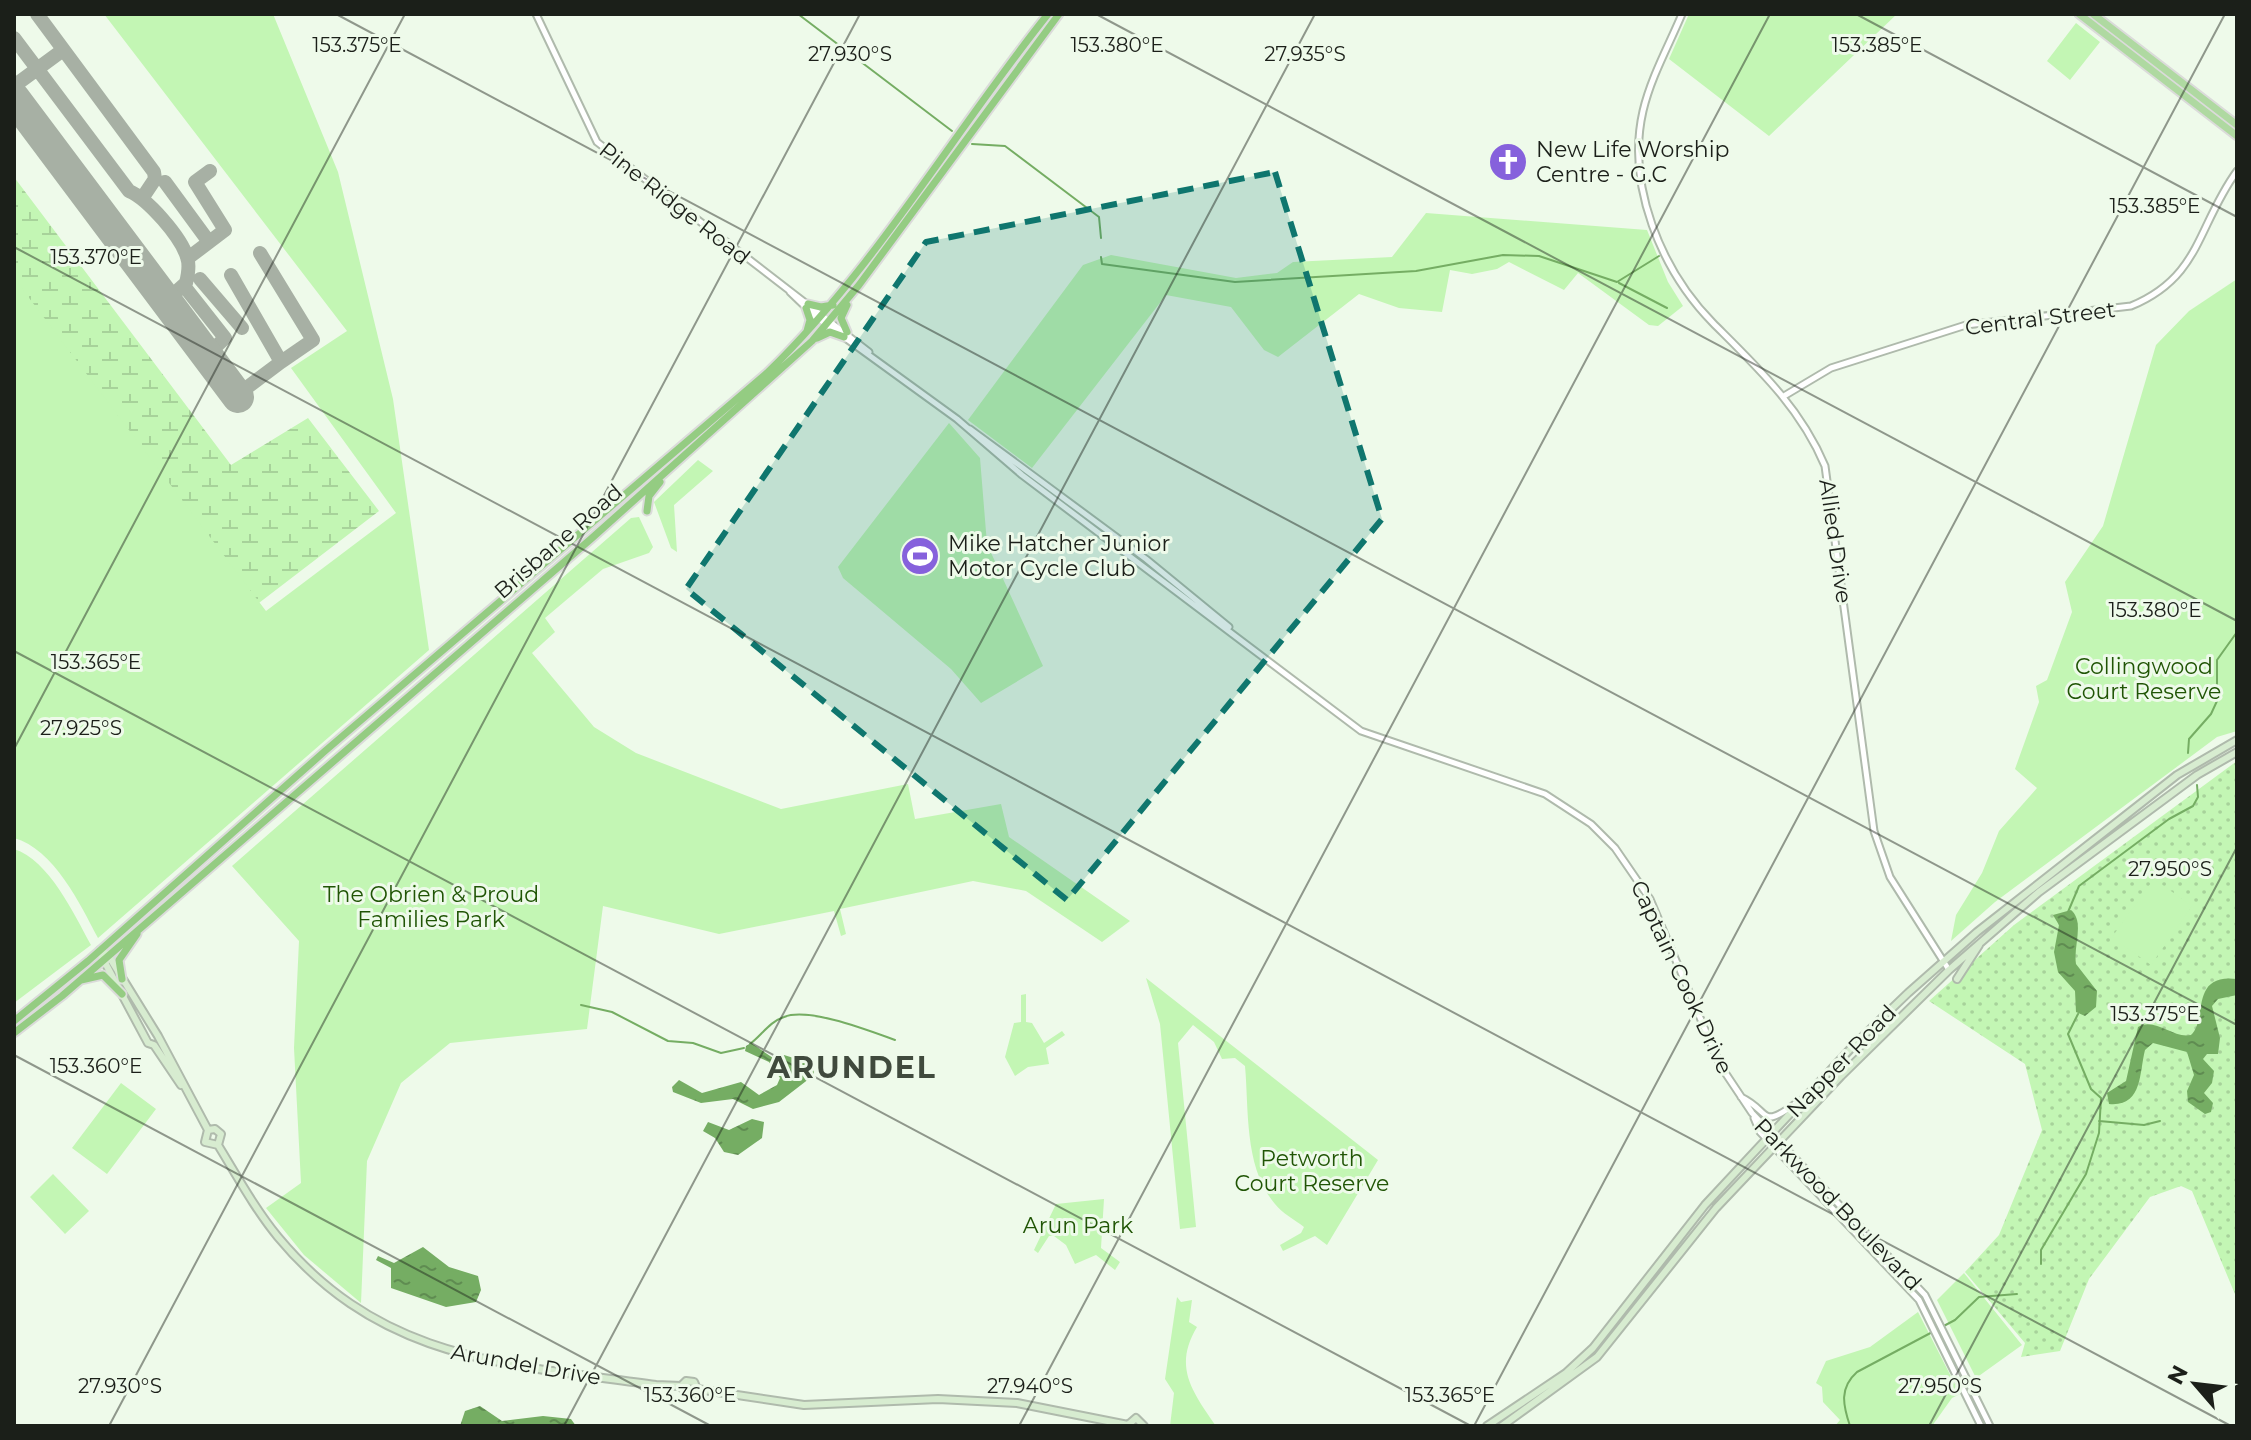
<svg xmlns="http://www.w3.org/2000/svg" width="2251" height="1440" font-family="Montserrat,sans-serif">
	<defs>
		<pattern id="grass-dots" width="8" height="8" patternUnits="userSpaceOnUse" patternTransform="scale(2)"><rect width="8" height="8" fill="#c3f6b4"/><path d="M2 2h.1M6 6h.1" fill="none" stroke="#a7d29a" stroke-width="1.8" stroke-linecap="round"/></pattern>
		<pattern id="wetland-marsh" width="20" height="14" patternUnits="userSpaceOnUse" patternTransform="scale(2)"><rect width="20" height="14" fill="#c3f6b4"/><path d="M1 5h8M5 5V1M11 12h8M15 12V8" fill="none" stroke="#a7d29a"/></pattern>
		<pattern id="water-ripples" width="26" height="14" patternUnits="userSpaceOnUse" patternTransform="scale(2)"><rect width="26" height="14" fill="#75ad63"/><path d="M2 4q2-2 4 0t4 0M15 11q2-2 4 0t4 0" fill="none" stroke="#5f8c51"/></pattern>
	</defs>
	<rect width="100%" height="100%" fill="#eefaea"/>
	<path fill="url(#grass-dots)" d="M2237,761V1299L2192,1191L2181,1186L2150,1197L2089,1279L2060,1351L2021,1357L2025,1343L1965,1272L1999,1235L2042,1130L2025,1064L1929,1001L2014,925Z"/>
	<path fill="url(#wetland-marsh)" d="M14,177L231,465L308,418L379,511L246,613L14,484Z"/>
	<path fill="#c3f6b4" d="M104,14H273L338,172L393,399L429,650L98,938C80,904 54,849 14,838V278L266,611L396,513L291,368L347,331Z
		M1689,14H1897L1769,136L1669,59Z
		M2076,23L2100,42L2070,80L2047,61Z
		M1426,213L1647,230L1668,282L1683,306L1658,326L1649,325L1578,273L1564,290L1509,262L1497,269L1472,274L1450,270L1442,312L1399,308L1359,294L1278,357L1264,350L1231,307L1166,295L1032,468L968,420L1083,265L1111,255L1236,278L1277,273L1293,262L1392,257Z
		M2237,279V731L2217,737L1995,902L1951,941L1956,915L1982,873L1999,831L2037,788L2015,769L2039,702L2036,686L2047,680L2072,612L2065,582L2103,526L2156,345L2189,311Z
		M949,423L980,458L987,544L1043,666L981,703L951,669L843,578L838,567Z
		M698,460L713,471L674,505L677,552L671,548L654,502Z
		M639,517L653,547L649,553L603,569L545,618L555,632L532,653L594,727L636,753L781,809L908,784L915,819L1001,804L1009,837L1130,921L1102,942L1026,891L973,881L840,909L846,934L841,936L834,911L719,934L603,906L587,1029L450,1043L401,1083L367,1161L361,1303L304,1255L266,1208L301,1183L294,1048L299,941L232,866L631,518Z
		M14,849C49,860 74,914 91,945L14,1003Z
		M2154,879L2192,906L2151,965L2112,937Z
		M1146,978L1378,1160L1327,1245L1315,1236L1283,1251L1280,1245L1301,1233L1304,1227C1295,1220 1282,1213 1275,1204C1244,1168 1249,1110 1245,1066L1235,1058L1222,1059L1214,1042L1193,1025L1178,1043L1196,1227L1180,1229L1160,1024Z
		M1026,994V1022L1032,1023L1044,1043L1062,1031L1065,1035L1046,1048L1049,1064L1028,1067L1015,1076L1005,1057L1014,1023L1021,1022V995Z
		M121,1083L156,1109L107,1174L72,1148Z
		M53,1174L89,1211L65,1234L30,1197Z
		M1104,1199L1101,1248L1120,1262L1115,1270L1096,1255L1075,1264L1066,1245L1054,1236H1049L1038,1253L1034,1250L1056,1204Z
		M1964,1273L2022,1345L1976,1378L1937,1300Z
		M1177,1297L1181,1302L1192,1300L1189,1322L1197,1327C1173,1367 1192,1391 1216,1426H1170L1174,1393L1165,1379Z
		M1918,1312L1960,1394L1952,1398L1932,1426H1835L1840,1420L1823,1402L1822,1387L1816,1383L1826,1361L1870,1347Z"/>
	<path fill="url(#water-ripples)" d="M2071,910C2085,922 2073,946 2076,964L2097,991L2096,1007L2085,1016L2076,1012L2075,991L2058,972L2054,952L2059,925L2053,915Z
		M2237,979V995L2218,999L2212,1006L2220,1038L2218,1054H2207L2203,1059L2214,1071L2212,1083L2204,1093L2213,1103L2211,1112L2205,1114L2188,1102L2187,1091L2194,1075L2187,1052L2153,1043L2145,1050C2139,1073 2143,1107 2109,1104L2107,1093L2126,1081L2138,1027C2155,1017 2173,1039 2191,1035C2208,1020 2189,973 2237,979Z
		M751,1043L773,1058L784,1055L813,1064L814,1075L779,1102L753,1109L733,1099L701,1103L673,1092L672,1087L679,1080L702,1093L741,1082L759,1095L777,1085L780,1078L769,1062L745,1051L746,1046Z
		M752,1119L764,1122L762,1138L738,1155L724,1152L715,1138L703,1131L708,1122L729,1130Z
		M423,1247L449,1267L478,1276L481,1290L476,1302L446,1307L391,1288V1268L376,1260L378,1256L394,1263Z
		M480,1406L502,1421L543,1416L571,1419L576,1426H460L465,1411Z"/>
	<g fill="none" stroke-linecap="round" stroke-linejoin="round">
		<path stroke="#75ad63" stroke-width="2" d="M798,14L952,131
			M972,144L1005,146L1099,217L1101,238
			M1101,257L1102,264L1235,282L1416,271L1503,255L1539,256L1617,282L1659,256
			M1619,283L1667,308
			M2188,753L2189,739L2211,714L2217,701V660L2237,632
			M2068,912L2079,886L2169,819L2193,806L2198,797L2197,785
			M581,1005L612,1012L668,1041L693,1043L721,1053L744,1048
			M750,1044C762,1035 769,1022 784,1017C809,1007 870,1031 895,1040
			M2099,1121L2144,1125L2160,1121
			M2041,1264V1250L2086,1174L2099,1133L2101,1098L2091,1089L2068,1034L2078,1014
			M1850,1426C1843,1405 1839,1388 1857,1372L1955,1320L1979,1297L2017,1294"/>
		<path stroke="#a7b0a4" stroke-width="14" d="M37,14L154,172L155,179L143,197
			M14,38L129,191C148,199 181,237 187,257C190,265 188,275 186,283L166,301
			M14,86L63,50
			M165,182L209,242
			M260,253L313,340L281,362
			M188,258L225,230L195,182L210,171
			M231,275L281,362L237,395
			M200,279L242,328
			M184,286L225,338L207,355"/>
		<path stroke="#a7b0a4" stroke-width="32" d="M14,98L238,397"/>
		<g stroke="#afbaac" stroke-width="9">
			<path id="tertiary" d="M536,14L597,142L869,352
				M1682,14C1669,45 1651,77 1643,111C1626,185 1661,270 1713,323C1758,368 1800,407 1825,466L1874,831L1890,877L1949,970
				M790,292L815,316L957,419L1022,475L1361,731L1545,794L1591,824L1615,848L1650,899L1720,1065L1752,1113L1925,1295L1990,1426
				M1784,396L1831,368L1966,325L2131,306C2201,277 2197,226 2237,171
				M970,429L1146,559L1229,627
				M1741,1097C1772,1112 1759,1131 1799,1101
				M1754,1118L1760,1132L1919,1300L1981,1426"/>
		</g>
		<g stroke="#afbaac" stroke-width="10">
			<path id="secondary" d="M100,950L108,955L158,1036L208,1130
				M102,957L148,1043L154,1045L181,1085
				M1957,979L1979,945
				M208,1130L205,1142L218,1145
				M208,1130L215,1129L221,1134L218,1145
				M218,1145C237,1176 255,1209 278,1237C382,1362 507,1364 656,1385L681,1386L686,1381L694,1382L697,1389
				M681,1386L687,1396H692L697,1389
				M697,1389L804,1405L938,1399L1017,1403L1128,1425
				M1128,1425L1136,1418L1144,1426
				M1487,1426L1566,1373L1593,1348L1705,1205L1855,1044L1908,993L1977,932L2177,775L2237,740
				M1502,1426L1597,1357L1716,1208L1841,1076L1949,970L2039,892L2197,775L2237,752"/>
		</g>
		<g stroke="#dbdbda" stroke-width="11">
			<path id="primary" d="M2079,14L2237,136
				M2093,14L2237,125"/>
		</g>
		<g stroke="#dbdbda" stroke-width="11">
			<path id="trunk" d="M808,304L821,307L833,305
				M847,305L841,318L847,332
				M806,308L810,320L807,331
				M817,338L830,332L844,337
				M647,511L649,496L660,482
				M122,979L119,960L137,934
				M81,980L103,975L122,994
				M14,1021L88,961L325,751L767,373C877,266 953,133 1048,14
				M14,1033L62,996L592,538L812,341L859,285L1059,14"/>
		</g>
		<use href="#tertiary" stroke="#fff" stroke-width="5"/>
		<use href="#secondary" stroke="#d7ecd0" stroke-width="6"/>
		<use href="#primary" stroke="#afd9a1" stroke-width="7"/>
		<use href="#trunk" stroke="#94cc82" stroke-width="7"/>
	</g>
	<path fill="#0f766e" fill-opacity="0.2" stroke="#0f766e" stroke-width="6" stroke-dasharray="16 10" stroke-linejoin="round" d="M1275,172L1382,519L1067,900L686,589L926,242Z"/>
	<path fill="none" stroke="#1b1f19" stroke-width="2" stroke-opacity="0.45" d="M336,14L2237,1025M1096,14L2237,621M1856,14L2237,217M14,247L2231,1426M14,651L1471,1426M14,749L405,14M14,1055L711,1426M109,1426L860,14M564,1426L1315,14M1019,1426L1770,14M1474,1426L2225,14M1929,1426L2237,847"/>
	<defs>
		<g id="church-disc" transform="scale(2)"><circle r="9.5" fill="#8661dc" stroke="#eefaea"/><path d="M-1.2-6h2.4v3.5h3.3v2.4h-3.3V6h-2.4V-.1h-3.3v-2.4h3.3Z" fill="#fff"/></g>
		<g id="stadium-disc" transform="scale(2)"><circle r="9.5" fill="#8661dc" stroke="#eefaea"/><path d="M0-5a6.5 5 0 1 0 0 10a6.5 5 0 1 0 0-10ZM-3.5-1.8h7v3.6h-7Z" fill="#fff"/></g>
	</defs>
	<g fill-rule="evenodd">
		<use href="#church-disc" x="1508" y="162"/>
		<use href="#stadium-disc" x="920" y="556"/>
	</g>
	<g text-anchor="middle" stroke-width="6" stroke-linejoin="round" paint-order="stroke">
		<g font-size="22" fill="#1b1f19" stroke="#eefaea" text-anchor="start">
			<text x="1536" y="157">New Life Worship<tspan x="1536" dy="25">Centre - G.C</tspan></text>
			<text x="948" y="551">Mike Hatcher Junior<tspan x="948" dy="25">Motor Cycle Club</tspan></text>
		</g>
		<g font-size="22" fill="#1b1f19" stroke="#eefaea">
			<text transform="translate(675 203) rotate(38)" y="8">Pine Ridge Road</text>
			<text transform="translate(2040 318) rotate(-7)" y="8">Central Street</text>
			<text transform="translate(558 541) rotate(-41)" y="8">Brisbane Road</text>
			<text transform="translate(1836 541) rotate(82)" y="8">Allied Drive</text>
			<text transform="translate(1682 977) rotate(65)" y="8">Captain Cook Drive</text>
			<text transform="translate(1841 1061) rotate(-46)" y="8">Napper Road</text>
			<text transform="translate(1838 1204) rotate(46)" y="8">Parkwood Boulevard</text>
			<text transform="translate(526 1364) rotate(10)" y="8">Arundel Drive</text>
		</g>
		<g font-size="22" fill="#205505" stroke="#eefaea">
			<text x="2144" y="674">Collingwood<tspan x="2144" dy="25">Court Reserve</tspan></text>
			<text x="431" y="902">The Obrien &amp; Proud<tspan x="431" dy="25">Families Park</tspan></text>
			<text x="1312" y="1166">Petworth<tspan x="1312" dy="25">Court Reserve</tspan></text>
			<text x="1078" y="1233">Arun Park</text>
		</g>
		<g font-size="30" font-weight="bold" letter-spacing="2" fill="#404a3d" stroke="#eefaea">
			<text x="852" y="1078">ARUNDEL</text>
		</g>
	</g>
	<g font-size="20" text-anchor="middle" fill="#1b1f19" stroke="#eefaea" stroke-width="6" stroke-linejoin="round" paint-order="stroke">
		<text x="357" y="52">153.375°E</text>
		<text x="1117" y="52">153.380°E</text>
		<text x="1877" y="52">153.385°E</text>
		<text x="850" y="61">27.930°S</text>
		<text x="1305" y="61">27.935°S</text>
		<text x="2155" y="213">153.385°E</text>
		<text x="96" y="264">153.370°E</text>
		<text x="2155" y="617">153.380°E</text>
		<text x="96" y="669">153.365°E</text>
		<text x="81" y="735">27.925°S</text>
		<text x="2170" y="876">27.950°S</text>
		<text x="2155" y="1021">153.375°E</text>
		<text x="96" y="1073">153.360°E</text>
		<text x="120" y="1393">27.930°S</text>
		<text x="1030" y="1393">27.940°S</text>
		<text x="1940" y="1393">27.950°S</text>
		<text x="690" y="1402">153.360°E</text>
		<text x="1450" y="1402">153.365°E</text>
	</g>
	<rect width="2251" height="1440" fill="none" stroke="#1b1f19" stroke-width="32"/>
	<g transform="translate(2195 1384) rotate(298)" stroke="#eefaea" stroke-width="6" paint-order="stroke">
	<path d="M0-6L14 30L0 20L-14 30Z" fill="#1b1f19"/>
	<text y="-12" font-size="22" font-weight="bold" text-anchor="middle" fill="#1b1f19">N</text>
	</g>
</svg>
